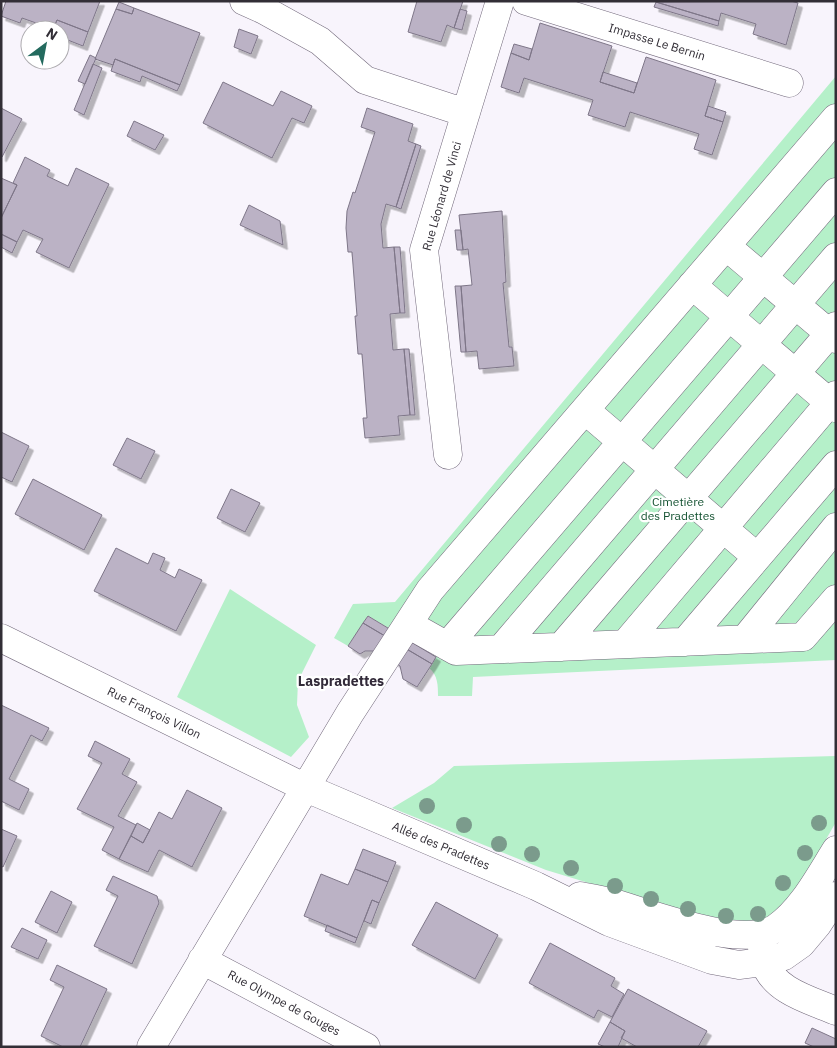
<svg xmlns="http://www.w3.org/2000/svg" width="837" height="1048" font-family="'IBM Plex Sans',sans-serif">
	<defs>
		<filter id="shadow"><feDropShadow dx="4.5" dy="4.5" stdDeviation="0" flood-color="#0004"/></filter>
	</defs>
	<rect width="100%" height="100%" fill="#f8f4fc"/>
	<path fill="#b5f0c9" d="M836,76V660L473,677L472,696H438C438,686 438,675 429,668L436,656L368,616L348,646L334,638L353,604L395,602Z
		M230,589L316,645L298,681L297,705L309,737L291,757L177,697Z
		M836,756V822L790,902L760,923L727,925L546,870L392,808L434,783L454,766Z"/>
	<path fill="#bbb2c5" stroke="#7e7688" filter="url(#shadow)" d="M6,1H100L88,32L57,20L53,29L22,18L20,23L1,16Z
		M417,1H463L454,28L447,25L441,42L408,32Z
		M791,1L798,3L786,45L753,34L756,24L721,13L719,21L656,2Z
		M119,2L134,8L132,14L116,9Z
		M656,2L719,21L718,26L654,7Z
		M134,8L200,33L180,85L115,59L113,65L95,59L116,9L132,14Z
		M460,9L467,11L462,30L454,28Z
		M57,20L88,32L83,46L60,37V30H53Z
		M540,23L612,46L600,82L634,93L646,57L716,80L705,116L723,122L712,155L694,149L699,134L630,112L625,127L588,115L593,100L524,78L519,93L501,87L511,53L529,60Z
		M239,29L258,36L251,54L234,47Z
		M514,44L532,49L529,60L511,53Z
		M90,55L96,58L85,84L78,81Z
		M115,59L180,85L177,91L142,76L140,82L111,71Z
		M93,64L102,68L84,115L74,110Z
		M603,72L637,83L634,93L600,82Z
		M223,82L273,106L281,91L312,106L304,123L292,118L272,158L203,123Z
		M708,106L726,112L723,122L705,116Z
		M1,108L22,119L2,157H1Z
		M367,108L413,124L408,141L416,144L396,207L386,204L381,224L383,248L394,247L400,313L390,314L393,350L404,349L410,415L398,416L400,435L365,438L363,418H367L362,354H358L355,316H357L352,252H348L346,228L347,211L353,192L355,193L375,132L361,127Z
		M134,121L164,135L155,150L127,136Z
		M416,144L421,146L401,209L396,207Z
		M25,157L50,170L47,176L68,186L76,168L109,184L69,268L36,252L43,239L23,230L17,242L1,234V218L17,185L13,183Z
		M1,178L17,185L1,218Z
		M249,205L280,221L283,245L240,225Z
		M502,211L506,282L503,283L509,347H512L514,366L479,369L477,351L466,352L461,286L472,285L468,249L463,250L459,215Z
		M455,230H461L463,250H457Z
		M1,234L17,242L12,253L1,247Z
		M394,247H400L405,313H400Z
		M455,286H461L466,352H461Z
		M404,349H409L415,415H410Z
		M1,432L29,446L12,482L1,477Z
		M127,438L155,451L141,479L113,465Z
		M33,479L102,515L84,550L15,514Z
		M231,489L260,503L245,532L217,518Z
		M116,548L148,564L153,553L165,558L160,570L175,578L179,569L202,580L176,631L94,591Z
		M368,616L436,657L432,664L363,623Z
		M363,623L390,639L381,654L373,651H365L360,654L348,646Z
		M403,647L432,664L417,687L403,679L400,666L394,662Z
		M1,705L49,728L42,741L31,735L9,779L29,789L19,810L1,801Z
		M95,741L130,759L122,774L137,782L118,816L136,825L119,859L102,850L114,827L77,809L102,763L88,756Z
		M187,790L222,808L192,867L159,850L148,872L119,859L131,836L143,843L159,812L172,819Z
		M137,823L150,830L143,843L131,836Z
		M1,829L17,836L3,867L1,866Z
		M363,849L396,862L388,882L355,869Z
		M355,869L388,882L379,903L372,900L357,938L304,916L321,874L348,885Z
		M113,876L157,896L159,903L132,964L94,946L118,896L106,890Z
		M51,891L72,902L57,933L35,922Z
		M372,900L379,903L371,924L364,921Z
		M436,902L498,935L475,979L412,945Z
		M327,925L357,938L355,943L325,931Z
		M22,928L47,940L38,959L11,947Z
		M550,943L615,978L611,986L624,994L612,1017L598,1010L594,1018L529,983Z
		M57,965L107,989L80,1047H63L41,1036L64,987L50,980Z
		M628,989L707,1031L698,1047H637L621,1038L625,1031L610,1022Z
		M610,1022L625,1031L618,1047H605L598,1044Z
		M812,1028L836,1039V1047H814L805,1043Z"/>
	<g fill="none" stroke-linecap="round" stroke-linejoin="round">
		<g stroke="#72697b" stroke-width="29">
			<path id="minor" d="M244,1L264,10L320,41L365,80L466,113
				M526,1L789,83
				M726,246L836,339
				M692,285L836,408
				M585,410L757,557
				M448,455L424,250L500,1
				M408,624L456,651L803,637L836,599
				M1,638L306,788L536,886L609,922L712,960L739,965L764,962L784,956L801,944L817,925L836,896
				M745,639L836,527
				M685,642L836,465
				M625,644L836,395
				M447,646L836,192
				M561,647L836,326
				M501,649L836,257
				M580,896C591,898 603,900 613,903C649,913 743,950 776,928C802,910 819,877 836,850
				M762,945C762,950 763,956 764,961C773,991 810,1000 836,1011
				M202,960L366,1047
				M151,1047L350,713L430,590L836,118"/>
		</g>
		<use href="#minor" stroke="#fff" stroke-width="28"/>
	</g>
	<g fill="#7b9b8c">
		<circle cx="427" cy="806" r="8"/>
		<circle cx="819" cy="823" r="8"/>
		<circle cx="464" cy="825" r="8"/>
		<circle cx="499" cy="844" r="8"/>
		<circle cx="805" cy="853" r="8"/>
		<circle cx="532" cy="854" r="8"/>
		<circle cx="571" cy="868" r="8"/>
		<circle cx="783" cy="883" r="8"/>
		<circle cx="615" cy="886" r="8"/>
		<circle cx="651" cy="899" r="8"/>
		<circle cx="688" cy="909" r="8"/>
		<circle cx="758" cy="914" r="8"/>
		<circle cx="726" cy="916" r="8"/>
	</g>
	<g text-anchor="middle" stroke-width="4.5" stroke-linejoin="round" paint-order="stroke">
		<g font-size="12" fill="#322e36" stroke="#fff">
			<text transform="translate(657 42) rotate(17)" y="4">Impasse Le Bernin</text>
			<text transform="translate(442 196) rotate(-74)" y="4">Rue Léonard de Vinci</text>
			<text transform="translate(154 713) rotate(26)" y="4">Rue François Villon</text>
			<text transform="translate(441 846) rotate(23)" y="4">Allée des Pradettes</text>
			<text transform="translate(284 1003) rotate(28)" y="4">Rue Olympe de Gouges</text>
		</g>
		<g font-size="12" fill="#145231" stroke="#fff">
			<text x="678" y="506">Cimetière<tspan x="678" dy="14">des Pradettes</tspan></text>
		</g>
		<g font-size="14" font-weight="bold" fill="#322a39" stroke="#fff">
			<text x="341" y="686">Laspradettes</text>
		</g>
	</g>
	<rect width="837" height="1048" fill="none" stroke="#322e36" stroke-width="5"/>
	<g transform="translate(45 45) rotate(32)"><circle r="24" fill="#ffffff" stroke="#adabaf"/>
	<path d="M0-4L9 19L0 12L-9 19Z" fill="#236a5e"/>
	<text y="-8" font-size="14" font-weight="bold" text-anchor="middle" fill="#322e36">N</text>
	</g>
</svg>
